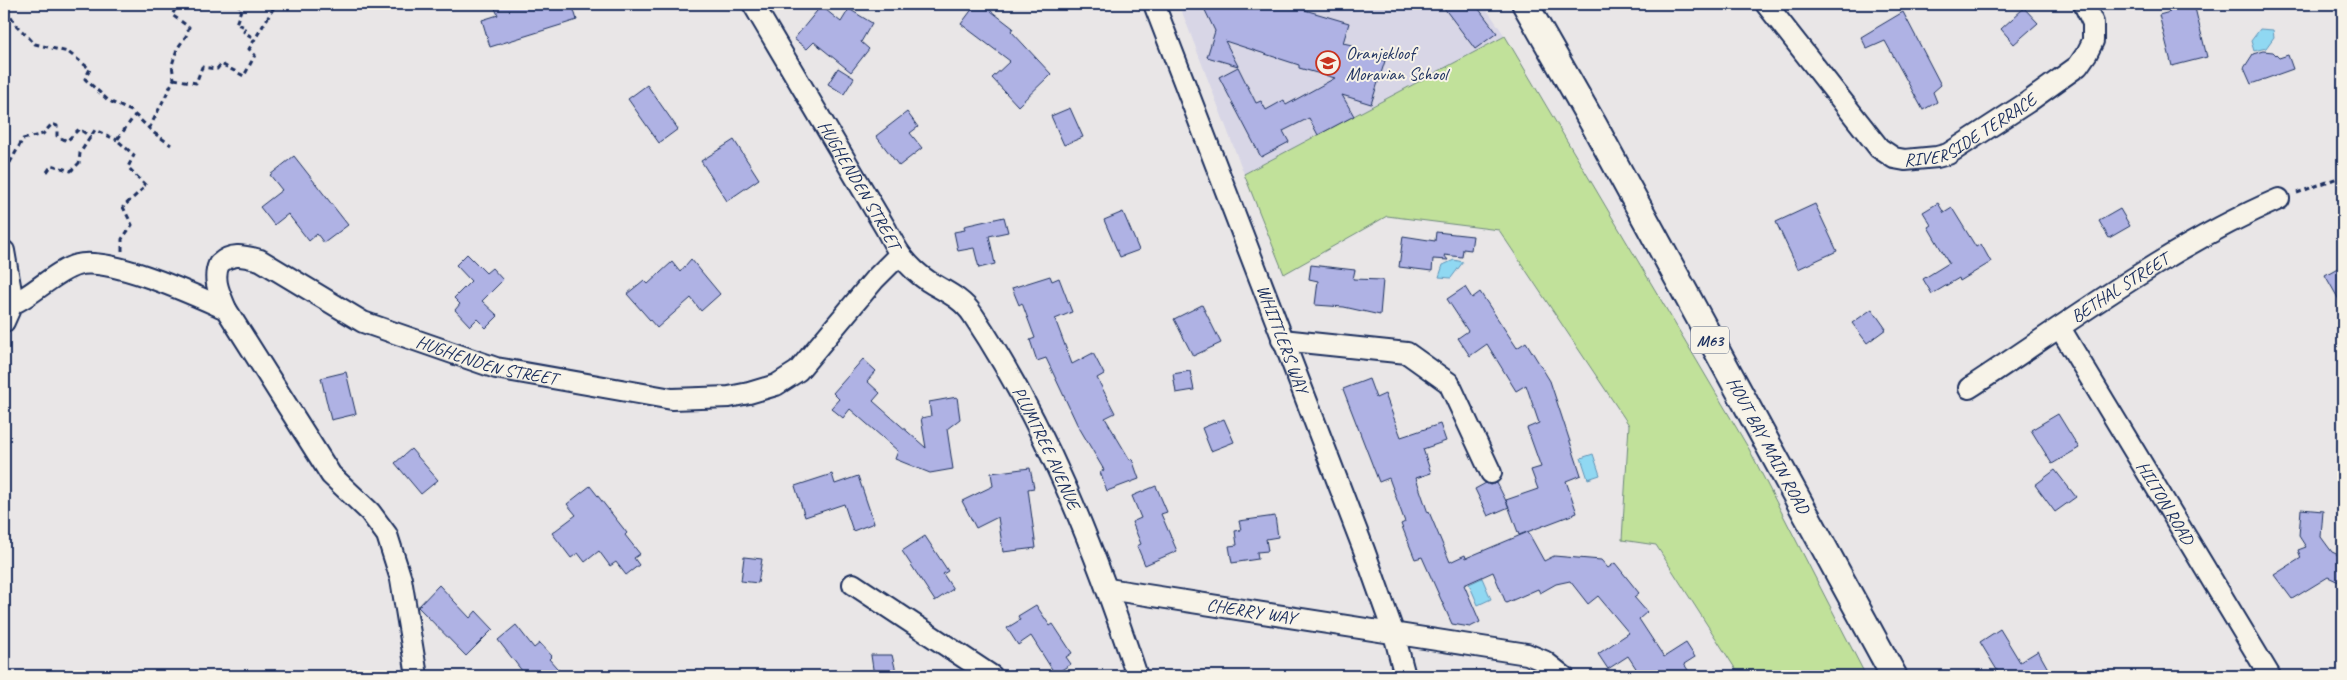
<svg xmlns="http://www.w3.org/2000/svg" width="2347" height="680" font-family="Caveat,sans-serif">
	<rect width="100%" height="100%" fill="#e9e6e7"/>
	<filter id="ink" filterUnits="userSpaceOnUse"><feTurbulence type="fractalNoise" baseFrequency=".02" numOctaves="2"/><feDisplacementMap in="SourceGraphic" scale="10" xChannelSelector="R" yChannelSelector="G"/><feConvolveMatrix kernelMatrix="1 2 1 2 8 2 1 2 1" color-interpolation-filters="sRGB"/></filter>
	<g filter="url(#ink)">
		<path fill="#d8d6e6" d="M1179,4H1483L1505,36L1244,174Z"/>
		<path fill="#c1e19a" stroke="#6e887c" d="M1505,36L1749,449L1866,676H1740L1656,545L1622,540L1629,425L1499,230L1387,216L1284,274L1244,174Z"/>
		<path fill="#90d8f2" stroke="#6194b7" d="M2260,29L2273,30L2274,37L2266,48L2254,51L2251,41Z
			M1454,260L1463,262L1451,278L1439,277L1443,265Z
			M1593,454L1600,475L1588,479L1581,458Z
			M1482,578L1491,599L1478,605L1469,584Z"/>
		<path fill="#afb2e4" stroke="#1b2f5e" d="M493,4H572L577,20L490,47L482,20L498,15Z
			M976,4H982L1013,28L1011,31L1051,74L1018,106L992,78L1010,61L961,24Z
			M1202,4H1299L1298,8L1349,23L1343,43L1352,45L1351,49L1385,61L1371,104L1342,95L1354,116L1318,135L1309,118L1283,131L1289,142L1261,157L1219,77L1238,67L1256,103L1261,101L1266,110L1284,100L1286,105L1335,78L1299,68V65L1225,41L1238,66L1207,57L1215,31Z
			M1441,4H1475L1497,33L1475,49Z
			M2162,4H2194L2207,57L2172,66L2159,15L2170,12Z
			M821,6L841,22L849,9L872,23L861,42L869,49L851,72L814,42L807,49L794,39Z
			M2024,8L2038,23L2014,44L2001,29Z
			M1903,12L1941,85L1933,92L1937,102L1923,110L1885,41L1867,49L1861,37Z
			M2263,51L2273,52L2279,58L2288,55L2293,69L2251,84L2244,68L2253,54Z
			M838,68L854,78L844,94L828,84Z
			M647,85L678,129L659,143L628,99Z
			M1070,108L1083,137L1064,145L1051,116Z
			M907,112L918,127L910,133L922,148L899,166L876,136Z
			M734,140L759,179L727,201L701,161Z
			M294,156L348,225L324,243L317,234L309,241L288,214L274,225L260,207L282,190L270,175Z
			M1938,203L1944,213L1952,208L1976,247L1981,244L1991,262L1960,281L1959,278L1932,294L1923,279L1949,263L1928,227L1931,225L1923,212Z
			M1815,204L1837,251L1798,269L1776,222Z
			M2120,209L2130,226L2109,238L2099,221Z
			M1123,212L1139,250L1120,257L1104,220Z
			M1004,217L1008,232L989,236L995,264L979,268L974,248L958,251L954,232L965,230L964,226Z
			M1436,232L1473,236L1471,250L1463,249L1462,257L1444,255L1448,260L1433,259L1432,271L1399,267L1403,236L1435,241Z
			M467,254L486,273L492,268L503,280L482,301L498,316L486,328L477,319L470,326L455,310L460,304L454,298L471,281L456,265Z
			M691,259L720,294L701,311L691,298L657,328L627,294L644,280L648,284L672,262L680,272Z
			M1311,265L1355,270L1353,279L1383,280L1380,315L1344,307L1315,305L1318,281L1309,279Z
			M2343,265V307L2325,275Z
			M1050,276L1052,281L1059,278L1072,312L1055,319L1072,364L1093,353L1104,374L1097,378L1115,413L1105,418L1130,460L1132,459L1139,479L1107,491L1100,472L1104,470L1077,424L1046,358L1037,361L1030,340L1035,338L1022,303L1019,305L1012,288Z
			M1465,287L1472,298L1480,292L1517,348L1526,342L1550,381L1581,475L1566,481L1577,513L1519,535L1506,500L1538,489L1531,470L1541,467L1527,428L1539,423L1526,385L1516,391L1487,344L1470,356L1458,338L1468,331L1447,299Z
			M1202,305L1221,343L1193,356L1174,319Z
			M1872,309L1886,329L1867,343L1852,323Z
			M863,359L876,371L867,381L880,393L873,401L926,448L921,418L931,416L929,402L957,397L960,419L947,429L953,469L930,473L895,459L898,451L850,409L843,418L831,408L839,399L833,393Z
			M1190,371L1194,390L1176,393L1173,374Z
			M346,372L356,414L331,420L321,378Z
			M1369,379L1376,398L1385,394L1401,437L1440,424L1446,441L1423,449L1431,473L1416,478L1428,513L1429,512L1450,562L1465,555L1466,558L1528,532L1544,561L1554,556L1601,560L1608,568L1615,563L1639,593L1634,597L1647,612L1639,619L1664,657L1686,643L1695,657L1684,664L1692,676H1641L1628,656L1608,669L1598,654L1629,633L1598,596L1588,604L1570,581L1556,584L1540,593L1538,589L1506,603L1493,572L1464,585L1480,622L1470,627L1452,624L1422,557L1415,559L1401,524L1405,522L1389,478L1379,482L1343,389Z
			M2058,414L2079,448L2052,464L2031,430Z
			M1224,419L1234,442L1211,451L1202,428Z
			M411,449L438,480L421,494L395,463Z
			M1030,468L1034,488L1028,489L1036,548L1003,552L998,517L976,528L962,501L993,486L991,473Z
			M2055,470L2076,497L2055,512L2035,485Z
			M832,474L835,484L858,476L874,523L853,531L844,504L805,517L795,486Z
			M1486,483L1490,485L1497,483L1509,507L1488,516L1475,489Z
			M590,486L627,533L625,535L640,554L634,558L639,565L626,575L616,562L610,566L599,551L585,562L578,553L571,558L552,533L576,515L567,504Z
			M1156,486L1167,512L1161,514L1177,551L1145,565L1137,546L1141,544L1132,522L1141,518L1132,496Z
			M2301,509L2323,511L2321,537L2332,552L2343,557V584L2328,577L2292,599L2274,575L2301,558L2298,550L2306,547L2299,536Z
			M1275,516L1278,537L1266,539L1268,551L1257,552L1258,559L1232,563L1229,546L1237,545L1235,531L1241,530L1239,521Z
			M925,536L948,571L943,574L953,589L935,601L902,551Z
			M744,557L762,559L758,583L741,581Z
			M439,585L470,618L476,611L493,629L466,656L418,607Z
			M1036,605L1050,626L1053,624L1072,653L1066,657L1071,664L1055,674L1031,636L1018,645L1007,628L1020,620L1018,616Z
			M516,625L534,648L540,643L552,656L549,659L564,676H526L498,640Z
			M2000,629L2020,662L2038,651L2052,676H1998L2000,675L1980,642Z
			M871,655H892L897,676H874Z"/>
		<g fill="none" stroke-linecap="round" stroke-linejoin="round">
			<g stroke="#1b2f5e" stroke-width="24">
				<g id="minor">
					<path id="s1" d="M753,4L886,229C897,251 906,266 928,281C944,291 962,298 973,315C1047,426 1095,550 1137,676"/>
					<path id="s2" d="M1154,4L1364,550L1394,634L1405,676"/>
					<path id="s3" d="M1766,4L1879,148L1894,158L1905,160L1937,157L1948,154L2028,102L2078,66L2087,53L2093,41V23L2084,4"/>
					<path d="M4,251L12,297V304L4,322"/>
					<path d="M12,304C34,295 55,271 77,265C110,256 194,295 226,309"/>
					<path id="s4" d="M2060,328L2270,676"/>
					<path d="M1282,340L1407,353L1449,383L1491,473"/>
					<path id="s5" d="M1969,388C2070,322 2168,247 2279,199"/>
					<path d="M853,584L992,676"/>
					<path id="s6" d="M1108,589L1527,654L1544,661L1563,676"/>
					<path id="s7" d="M417,676L401,579L387,535L370,512L331,475L226,309C220,294 212,280 219,264C232,252 244,256 260,260L363,322L496,368L672,399L729,397L749,393L776,385L798,371L874,280L899,255"/>
				</g>
			</g>
			<g stroke="#1b2f5e" stroke-width="29">
				<g id="major">
					<path id="s8" d="M1525,4L1594,125L1894,676"/>
				</g>
			</g>
			<path stroke="#1b2f5e" stroke-width="3" stroke-dasharray="5 4" stroke-linecap="butt" d="M236,4L242,7L236,24L246,27L244,32L255,39
				M4,5L6,8L11,4
				M4,34L6,8L16,25L35,44L68,52L90,69L85,79L109,101L131,111L154,133L171,145
				M174,79L196,83L202,67L217,69L221,64L244,76L255,55L249,49L276,4
				M149,129L174,79L172,65L177,49L186,36L189,27L172,15L178,4
				M4,168H7L23,139L43,134L52,124L57,126V136L67,141L79,129L91,137
				M47,172L52,165L71,171L79,163L80,153L95,130L117,140
				M2297,193L2343,176
				M122,251V239L132,225L123,207L146,186L128,167L134,155L117,140L135,115"/>
			<use href="#minor" stroke="#f7f3e8" stroke-width="20"/>
			<use href="#major" stroke="#f7f3e8" stroke-width="25"/>
		</g>
	</g>
	<defs>
		<g id="school-ring" transform="scale(1.25)"><circle r="9.5" fill="#f7f3e8" stroke="#c8321e" stroke-width="1.5"/><path d="M0-5L7-2L0 1L-7-2ZM-4 1L0 2.5L4 1V4Q0 6-4 4Z" fill="#c8321e"/></g>
	</defs>
	<g fill-rule="evenodd">
		<use href="#school-ring" x="1328" y="63"/>
	</g>
	<g text-anchor="middle" stroke-width="4" stroke-linejoin="round" paint-order="stroke">
		<rect fill="#f7f3e8" stroke="#5d6a87" stroke-width="1" x="1691" y="326.5" width="38" height="27" rx="4"/>
		<g font-size="16" font-weight="bold" fill="#1b2f5e">
			<text x="1710" y="346">M63</text>
		</g>
		<g font-size="18" fill="#1b2f5e" stroke="#f7f3e8" text-anchor="start">
			<text x="1346" y="59">Oranjekloof<tspan x="1346" dy="21">Moravian School</tspan></text>
		</g>
		<g font-size="18" fill="#1b2f5e" stroke="#f7f3e8">
			<text dy="6" stroke="none"><textPath href="#s3" startOffset="285">RIVERSIDE TERRACE</textPath></text>
			<text dy="6" stroke="none"><textPath href="#s1" startOffset="210">HUGHENDEN STREET</textPath></text>
			<text dy="6" stroke="none"><textPath href="#s5" startOffset="181">BETHAL STREET</textPath></text>
			<text dy="6" stroke="none"><textPath href="#s2" startOffset="359">WHITTLERS WAY</textPath></text>
			<text dy="6" stroke="none"><textPath href="#s7" startOffset="764">HUGHENDEN STREET</textPath></text>
			<text dy="6" stroke="none"><textPath href="#s8" startOffset="504">HOUT BAY MAIN ROAD</textPath></text>
			<text dy="6" stroke="none"><textPath href="#s1" startOffset="538">PLUMTREE AVENUE</textPath></text>
			<text dy="6" stroke="none"><textPath href="#s4" startOffset="204">HILTON ROAD</textPath></text>
			<text dy="6" stroke="none"><textPath href="#s6" startOffset="145">CHERRY WAY</textPath></text>
		</g>
	</g>
	<rect width="2347" height="680" fill="none" stroke="#f7f3e8" stroke-width="20"/>
	<rect x="10" y="10" width="2327" height="660" fill="none" stroke="#1b2f5e" stroke-width="2" filter="url(#ink)"/>
</svg>
